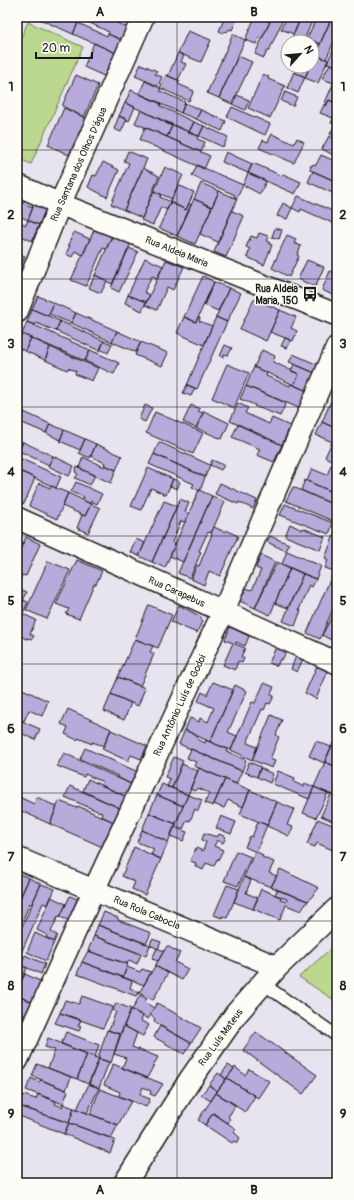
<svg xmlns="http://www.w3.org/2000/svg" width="354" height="1200" font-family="Pangolin,sans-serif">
	<rect width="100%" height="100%" fill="#e8e4ef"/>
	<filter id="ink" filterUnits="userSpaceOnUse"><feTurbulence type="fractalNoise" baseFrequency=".025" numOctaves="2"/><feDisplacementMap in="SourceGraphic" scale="8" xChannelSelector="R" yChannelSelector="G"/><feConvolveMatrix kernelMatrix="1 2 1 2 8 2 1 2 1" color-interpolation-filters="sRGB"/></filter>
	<g filter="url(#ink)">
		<path fill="#bcd78e" stroke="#6c7a55" d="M28,22L83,47L31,164L17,158V46Z
			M337,943V1002L299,977Z"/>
		<path fill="#b8abdc" stroke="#1c1c1c" d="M35,17H64L78,23L73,34Z
			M74,17H90L88,22Z
			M90,17H104L128,28L122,40L108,34L109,32L88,22Z
			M225,17H238L232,30L229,29L227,32L224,31L223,33L219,31Z
			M255,17H259L270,22L262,38L259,37L256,44L245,40Z
			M272,17H284L269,51H267L264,58L255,54Z
			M287,17H301L294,34L281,29Z
			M301,17H314L303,42H290Z
			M317,17H332L320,44L307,38Z
			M332,17L337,19V35L326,59L315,55Z
			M78,23L107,36L108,34L122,40L116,53L73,34Z
			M188,31L211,40L201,62L178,53Z
			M233,34L245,40L219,98L207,93Z
			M309,39L320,44L312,62V42H307Z
			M337,41V66L327,63Z
			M94,43L116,53L106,77L84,67Z
			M178,53L184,55L181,62L186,64L178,80L168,76Z
			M315,55L328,60L318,83L305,78L310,66H312V62Z
			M238,56L252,62L232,104L219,98Z
			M141,64L157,71L155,74L162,77L158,86L135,76Z
			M330,64L337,66V75L334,83L322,79Z
			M297,66H310L305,77L294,72Z
			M294,72L305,77L298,93L287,88Z
			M263,74L269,77L268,79L285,86L270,118L248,108Z
			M76,75L98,85L84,117L62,106Z
			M166,75L180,81L178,84L194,91L189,101L160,88Z
			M337,75V83L334,89L337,91V104L329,100L326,106L324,105Z
			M145,81L160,88V91L185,102L181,113L139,94Z
			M131,90L161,103L160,106L194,122L189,132L125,103Z
			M285,92L297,97L293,106L281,101Z
			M237,95L249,100L245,110L232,104Z
			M329,100L337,104V110L333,118L320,113L324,105L326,106Z
			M125,103L135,107L129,121L119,116Z
			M185,103L201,110L196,119L181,113Z
			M232,107L270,124L265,135L227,117Z
			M64,108L86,118L69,155L48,145Z
			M141,110L172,126L167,137L135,123Z
			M201,110L226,121L222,131L196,119Z
			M337,110V125L331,123Z
			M119,116L127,119L121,132L114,129Z
			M166,122L198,136L197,139L205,142L201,152L167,137L172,126L166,123Z
			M194,122L204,126L199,136L189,132Z
			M335,124L337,125V137L330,134Z
			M204,126L228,137L223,147L199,136Z
			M145,127L210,156L204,169L140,140Z
			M272,134L294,144L297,138L304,142L294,163L259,148L263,140L268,142Z
			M329,136L337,140V157L322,149Z
			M128,151L147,159L124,210L111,204L129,163L124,161Z
			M226,152L252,164L248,173L222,162Z
			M321,155L337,162V177L335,181L310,170L311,165L312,166L313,164L316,165Z
			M103,162L119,170L107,197L88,187L93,175L96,176Z
			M253,163L282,176L283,174L301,182L295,194L248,173Z
			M197,165L243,185L237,198L234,197L235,195L192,176Z
			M165,167L183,175L172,199L154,191Z
			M143,168L159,176L142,218L124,210Z
			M313,171L337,182V195L308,182Z
			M248,173L266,181L260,194L243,185Z
			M201,183L219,191L212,207L194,199Z
			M178,185L194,192L186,210L170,202Z
			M154,191L162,195L160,197L171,202L167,210L161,207L153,225L141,220Z
			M219,191L237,199L218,242L200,234Z
			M20,194L26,197L23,203L33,207L28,220L17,215V200Z
			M298,196L337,213V225L301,209L300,212L292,208Z
			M194,199L212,207L195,244L177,236Z
			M34,201L47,206L39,225L28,220L33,207H32Z
			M170,202L186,210L189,203L191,205L177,236L159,228Z
			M283,203L292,208L287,219L277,216Z
			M232,211L244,216L226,257L214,252Z
			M28,220L39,225L32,241L17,234V221L26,225Z
			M95,228L112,236L106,249L103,248L86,286L71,280Z
			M275,228L282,230L279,239L272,237Z
			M74,232L90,239L83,255L75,251L72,257L66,254L70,245H68Z
			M259,233L268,236L269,237L267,241L270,242L269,244L272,245L264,265L247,257L250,249L246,247L251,236L257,238Z
			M113,234L131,243L112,284L95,275Z
			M287,235L296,239L294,243L301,246L297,255L299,256L289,277L272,268Z
			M129,248L138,252L119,292L111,288Z
			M17,253L25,256L19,271L17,270Z
			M145,258L163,266L157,278L152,276L144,292L150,295L146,302L128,295Z
			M166,260L184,267L173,290L167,287L157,310L145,305Z
			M307,260L324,267L315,287L298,279Z
			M330,271L337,274V297L322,290Z
			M95,275L107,281L101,293L89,288Z
			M203,276L214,282L196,322L184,317Z
			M214,282L229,288L218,311L204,305Z
			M229,288L241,293L227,322L216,317Z
			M128,295L146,302L142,311L125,303Z
			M38,296L54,303L48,316L32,309Z
			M254,299L280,310L266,341L240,329Z
			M54,303L76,313L71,323L49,314Z
			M32,309L60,321L56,331L36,323L35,325L27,322Z
			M280,310L296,317L291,328L297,331L293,341L270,332Z
			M76,313L117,331L112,342L71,323Z
			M184,317L196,322L198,317L200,318L199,321L212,326L204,345L177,333Z
			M216,317L227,322L197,389L187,385Z
			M60,321L104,341L100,351L56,331Z
			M27,322L90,350L85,361L22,334Z
			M117,331L141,342L136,352L112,342Z
			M22,334L31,338L25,351L17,347Z
			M31,338L50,347L45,360L25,351Z
			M285,338L291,340L287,348L281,346Z
			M104,341L112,344L108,353L100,349Z
			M141,342L168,353L162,366L135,355Z
			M225,345L232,348L228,355L224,354L223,357L220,356Z
			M50,347L98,368L92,381L75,374L76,371L68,368L67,370L45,360Z
			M90,350L119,363L114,374L85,361Z
			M262,350L275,356L273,362L299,374L294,385L254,367Z
			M293,354L318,365L315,373L289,362Z
			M227,364L249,373L234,408L212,398Z
			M294,364L315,373L307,391L294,385L299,374L291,371Z
			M254,367L267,373L266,376L290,386L291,384L307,391L299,408L246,386Z
			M187,385L195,388L191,396L183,393Z
			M246,386L286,403L280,416L254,406L255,405L240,399Z
			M337,387V423L335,428L322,422Z
			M238,403L248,408L245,413L269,424L272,418L290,426L282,445L230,421Z
			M145,405L152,408L145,422L139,419Z
			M191,405L200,409L198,411L203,413L196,428L183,422Z
			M17,409L24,412L20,422L18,421L17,422Z
			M204,411L229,423L222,439L196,428Z
			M24,412L50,424L46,433L20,422Z
			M155,412L203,433L193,454L146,433Z
			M322,422L337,429V444L316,435Z
			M50,424L64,430L60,440L46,433Z
			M238,424L282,445L274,462L257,455L260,449L232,437Z
			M64,430L85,439L80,450L60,441Z
			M17,439L23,442L17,455Z
			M85,439L96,444L90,458L79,453Z
			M23,442L53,456L49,465L19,451Z
			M159,442L210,465L205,477L154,454Z
			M332,442L337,444V459L334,458L333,461L325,457Z
			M96,444L122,456L116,470L104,465L105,463L91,456Z
			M154,454L205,477L200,491L192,487L194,484L149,464Z
			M53,456L74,466L69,476L48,466Z
			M17,457L61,477L56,488L17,470Z
			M83,457L104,467L105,465L116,470L111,483L79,468Z
			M212,460L224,465L221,470L210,465Z
			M331,465L337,468V488L335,493L307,481L312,469L327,475Z
			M77,467L95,475L90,485L75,478L78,474L75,472Z
			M148,468L173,479L166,495L151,488L141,510L131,506Z
			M22,472L35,478L24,504L17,501V492L19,486L17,485V484Z
			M173,479L180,482L177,489L170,486Z
			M305,480L337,494V504L335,503L334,505L301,490Z
			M76,482L102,494L97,504L91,501L90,504L83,500L84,497L71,492Z
			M39,483L50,488L51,486L68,493L57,519L29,506Z
			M220,483L257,500L253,509L239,502L238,504L215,494Z
			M293,487L337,506V518L335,522L286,501Z
			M199,490L212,496L183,562L170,556Z
			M68,493L91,504L85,516L62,506Z
			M212,496L225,502L211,533L208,532L199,551L201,552L190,578L178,573Z
			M180,499L189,503L185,512L189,514L185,522L181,521L172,542L175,544L165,568L152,562Z
			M164,501L177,506L152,562L139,556Z
			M91,504L100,508L88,533L77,528L82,515L85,516Z
			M285,504L333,523L329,534L280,515Z
			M290,524L302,530L303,528L325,537L320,550L285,536Z
			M214,527L225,532L226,530L238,536L220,576L209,571L204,585L191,579L197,565L199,566L212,534L211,533Z
			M334,535L337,536V564L334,571L325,568L328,560L325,558Z
			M270,536L289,544L286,551L267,542Z
			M26,537L40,544L26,576L22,575L18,586L17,557Z
			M136,539L145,543L139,556L130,552Z
			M287,551L321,566L316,579L282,564Z
			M261,555L275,562L255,608L240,601L246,588L252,590L261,570L256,568Z
			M77,560L102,571L96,584H94L79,619L66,614L69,609L56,604Z
			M48,561L70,570L47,619L26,610Z
			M277,562L290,568L270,615L255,608Z
			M290,568L303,574L288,608L275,603Z
			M335,568L337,569V585L333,583L332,587L337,589V588V599L320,639L307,633Z
			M303,574L316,579L312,587L309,585L299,610H301L295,626L283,621Z
			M17,588L27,592L19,610L17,609Z
			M23,600L28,602L19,622L17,621V609L19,610Z
			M149,605L172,615L158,648L135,639Z
			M179,605L201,617L202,621L197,633L171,622Z
			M337,607V634L333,641L322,635Z
			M23,614L36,620L30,634L34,636L32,639L27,638V639L17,635V626Z
			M230,627L249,636L245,646L236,642L235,644L245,648L241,657L244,658L242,663L238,661L235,670L223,665L233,643L225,640Z
			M135,639L153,646L150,652L154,654L140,686L118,677Z
			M276,647L286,652L282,660L280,659L277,666L269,663Z
			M296,656L303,659L297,672L291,669Z
			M317,666L328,671L316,699L305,693Z
			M118,677L145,688L138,706L111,694Z
			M213,682L233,690L210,742L185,730L190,718L199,722L200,718L208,722L214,708L198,701L202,692L207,695Z
			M264,683L274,687L271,694L274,696L270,704L267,703L264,710L262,709L247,743L257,747L252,760L231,750L252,702L255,703Z
			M235,685L247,691L228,732L237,736L231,750L210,742Z
			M18,687L48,701L42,716L29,710L24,721L17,717Z
			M111,694L131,703L124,720L104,711Z
			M68,709L111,729L104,746L92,742V744L78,738L77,740L65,734L68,727L61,724Z
			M271,715L282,720L276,735L279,737L270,759L275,761L272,768L252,760Z
			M17,719L40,729L35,740L17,731Z
			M111,730L147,746L141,759L131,755L128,761L102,749Z
			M185,730L198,736L197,739L205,743L206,740L227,749L226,751L246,760L242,771L179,744Z
			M316,741L331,747L324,763L309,756Z
			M333,743L337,745L334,752L337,753V767L325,762Z
			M85,748L138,772L133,785L117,777L118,776L80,759Z
			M191,749L242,771L236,784L194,766L196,762L187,758Z
			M64,753L133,785L127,797L101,785L103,782L85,774L84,777L57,766Z
			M174,757L183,761L172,788L167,787L170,779L165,777Z
			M249,762L261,767L257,777L245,772Z
			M325,762L337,767V797L314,787Z
			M182,764L198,771L188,795L172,788Z
			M199,768L225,779L213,806L205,803L209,793L198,788L196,791L190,789Z
			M260,768L273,774L270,783L257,777Z
			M278,771L295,778L294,782L304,787L305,783L314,787L309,799L273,784Z
			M88,779L127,797L122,809L83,791Z
			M225,779L250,790L243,807L228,800L224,808L214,804Z
			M162,784L188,795L183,806L157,795Z
			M70,786L122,809L116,823L101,816L102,813L65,797Z
			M314,787L328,793L316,818L303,813Z
			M250,790L277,802L267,825L240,814Z
			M331,794L337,797V823L321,816Z
			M157,795L183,806L176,824L149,813Z
			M188,795L202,800L198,811L195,809L190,821L187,820L183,829L175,825Z
			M17,796L34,804L37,797L57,807L50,824L17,809Z
			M59,801L77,808L78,806L116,823L105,848L50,824Z
			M277,802L294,809L287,825L293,827L289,836L267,826Z
			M149,813L176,824L168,842L142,830Z
			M221,816L236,822L231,834L216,828Z
			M318,819L337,827V852L317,843L315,847L307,844Z
			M258,822L267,825L256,852L245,847L250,836L252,837Z
			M174,827L187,832L183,841L170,836Z
			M142,830L168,842L161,859L151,855L154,849L137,842Z
			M204,833L217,837L219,834L226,837L223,843L217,840L214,846L223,850L218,860L217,859L214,866L206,863L203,870L195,866L196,863L190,861L196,848L203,851L206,842L202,840Z
			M134,847L161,859L145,895L132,889L135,882L122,876Z
			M236,851L251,857L238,886L224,881Z
			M255,851L263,855L262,857L274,862L269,873L277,876L271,887L244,877Z
			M280,869L319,888L308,901L271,887Z
			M17,873L29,878L17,905Z
			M244,877L251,880L246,893L258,898L253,909L234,902Z
			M29,878L41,884L32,904L30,903L17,933V905Z
			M41,884L55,889L48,905L43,903L18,960L22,962L21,965L17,963V938Z
			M227,885L239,889L227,918L222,916V918L214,915Z
			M261,889L281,897L280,899L286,902L287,899L275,895L277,890L308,901L301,911L286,905L280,920L253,909Z
			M70,896L79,900L70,921L60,917Z
			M51,897L66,904L60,917L58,916L51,932L57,935L54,942L46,937L47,935L37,930Z
			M104,912L118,918V920L151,933L146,944L98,925Z
			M98,925L150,945L146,956L94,936Z
			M35,933L54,942L46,961L27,952Z
			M94,936L141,954L137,964L129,960L127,964L88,951Z
			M152,939L161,942L158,949L150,945Z
			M167,946L180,953L175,962L188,969L182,980L155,966Z
			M157,948L164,951L158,961L152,959Z
			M88,951L128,964L123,977L82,962Z
			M25,955L45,964L41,974L21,965Z
			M82,962L132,981L130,988L139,993L136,996L77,974Z
			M17,963L27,968L17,990Z
			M155,966L168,973L153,1000L139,993Z
			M127,967L140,972L142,969L151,972L144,985L123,977Z
			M25,974L42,982L33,1003L17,995V990Z
			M140,995L147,999L144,1002L154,1008L148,1019L132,1010Z
			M18,996L33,1003L28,1016L17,1011Z
			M82,996L113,1007L103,1028L60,1013L65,1000L79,1004Z
			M116,1003L131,1009L120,1034L108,1030L112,1024H111L116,1012L113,1010Z
			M157,1003L201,1028L191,1043L154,1022L155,1019L150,1015Z
			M131,1009L143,1016L141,1021L149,1025L143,1036L124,1026Z
			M17,1011L28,1016L22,1028L17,1026Z
			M60,1013L81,1020L78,1026L81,1027L79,1031L55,1023Z
			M124,1026L137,1033L132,1047L158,1057L147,1078L122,1068L126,1058L114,1054Z
			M160,1026L191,1043L184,1054L154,1037Z
			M107,1030L120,1034L111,1063L98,1058Z
			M66,1032L99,1045L95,1057L61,1044Z
			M256,1032L317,1075L303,1094L243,1050Z
			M48,1038L87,1054L77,1079L48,1068L55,1050L45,1047Z
			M87,1054L99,1059L88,1084L77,1079Z
			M99,1059L109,1062L99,1088L89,1084Z
			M37,1064L71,1077L66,1090L32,1076Z
			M113,1064L163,1084L155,1096L150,1094L151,1091L143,1087L140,1095L150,1099L146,1107L119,1096L120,1092L104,1085Z
			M228,1065L234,1069L226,1079L221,1075Z
			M235,1067L245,1075L249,1069L269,1081L258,1098L227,1078Z
			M218,1073L226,1079L217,1091L209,1085Z
			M31,1078L39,1082L41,1080L68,1091L63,1104L26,1090Z
			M227,1078L255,1096L245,1112L216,1093Z
			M89,1084L99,1088L87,1113L77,1109Z
			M209,1085L217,1091L211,1101L201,1095Z
			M100,1089L131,1101L118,1125L90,1114Z
			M216,1093L236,1105L228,1117L230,1119L228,1123L213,1113L205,1125L198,1120Z
			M38,1094L56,1101L55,1104L62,1107L63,1104L74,1108L69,1123L19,1106L23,1095L36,1099Z
			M19,1106L69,1123L64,1134L17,1115Z
			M74,1108L118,1125L111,1138L69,1123Z
			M213,1113L236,1129L234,1132L240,1138L237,1143L234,1141L232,1143L205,1125Z
			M69,1123L115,1140L110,1153L64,1134Z"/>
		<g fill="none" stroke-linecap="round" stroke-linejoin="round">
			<g stroke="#1c1c1c" stroke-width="14">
				<path id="service" d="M262,983L337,1036"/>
			</g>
			<g stroke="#1c1c1c" stroke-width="24">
				<path id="minor" d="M17,185L60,204L337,315
					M17,312L60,204L143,17
					M17,518L337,663
					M17,858L277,967
					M17,1061L94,890L223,612L337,347"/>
			</g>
			<g stroke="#1c1c1c" stroke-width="25">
				<path id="secondary" d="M125,1183L190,1080L236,1014L277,967L337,909"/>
			</g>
			<use href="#service" stroke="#fdfcf7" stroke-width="11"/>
			<use href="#minor" stroke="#fdfcf7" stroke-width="21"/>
			<use href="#secondary" stroke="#fdfcf7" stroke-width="22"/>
		</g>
	</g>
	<path fill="none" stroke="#1c1c1c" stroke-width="1" stroke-opacity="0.55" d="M177,17V1183M17,150H337M17,279H337M17,407H337M17,536H337M17,664H337M17,793H337M17,921H337M17,1050H337"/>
	<defs>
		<g id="bus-bare" transform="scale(1.2)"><path d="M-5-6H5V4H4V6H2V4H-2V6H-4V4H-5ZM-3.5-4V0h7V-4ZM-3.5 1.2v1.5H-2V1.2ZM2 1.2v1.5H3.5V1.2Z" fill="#1c1c1c" stroke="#fdfcf7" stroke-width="2.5" paint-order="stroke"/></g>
	</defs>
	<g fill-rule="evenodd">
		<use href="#bus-bare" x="310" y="294"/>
	</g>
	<g text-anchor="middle" stroke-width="3" stroke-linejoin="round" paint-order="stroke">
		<g font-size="10" fill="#1c1c1c" stroke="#fdfcf7">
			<text transform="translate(78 164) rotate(-66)" y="4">Rua Santana dos Olhos D'água</text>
			<text transform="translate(177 251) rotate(22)" y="4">Rua Aldeia Maria</text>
			<text transform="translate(177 591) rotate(24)" y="4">Rua Carapebus</text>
			<text transform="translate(179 705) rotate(-65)" y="4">Rua Antônio Luís de Godoi</text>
			<text transform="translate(147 912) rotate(23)" y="4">Rua Rola Cabocla</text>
			<text transform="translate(220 1037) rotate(-54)" y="4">Rua Luís Mateus</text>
		</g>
		<g font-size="10" font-weight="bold" fill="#1c1c1c" stroke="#fdfcf7" text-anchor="end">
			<text x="298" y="292">Rua Aldeia<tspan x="298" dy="12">Maria, 150</tspan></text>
		</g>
	</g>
	<rect width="354" height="1200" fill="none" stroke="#fdfcf7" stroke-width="44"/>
	<g transform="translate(300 54) rotate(63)"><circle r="19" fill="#fdfcf7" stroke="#a3a29f"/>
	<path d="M0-3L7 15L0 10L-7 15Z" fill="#1c1c1c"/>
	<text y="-6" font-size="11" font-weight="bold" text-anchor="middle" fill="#1c1c1c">N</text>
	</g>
	<path d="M36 52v6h56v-6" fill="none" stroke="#1c1c1c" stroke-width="2"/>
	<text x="42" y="52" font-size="12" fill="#1c1c1c" stroke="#fdfcf7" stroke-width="3" paint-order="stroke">20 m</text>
	<rect x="22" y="22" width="310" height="1156" fill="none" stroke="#1c1c1c" stroke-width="1.5"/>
	<g font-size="13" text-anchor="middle" font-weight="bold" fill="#1c1c1c">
		<text x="100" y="16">A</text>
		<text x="254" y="16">B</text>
		<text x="11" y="91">1</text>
		<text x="343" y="91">1</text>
		<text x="11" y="219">2</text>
		<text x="343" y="219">2</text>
		<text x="11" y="348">3</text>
		<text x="343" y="348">3</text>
		<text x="11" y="476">4</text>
		<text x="343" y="476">4</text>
		<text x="11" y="605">5</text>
		<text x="343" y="605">5</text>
		<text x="11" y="733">6</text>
		<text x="343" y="733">6</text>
		<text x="11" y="861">7</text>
		<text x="343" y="861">7</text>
		<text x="11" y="990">8</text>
		<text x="343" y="990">8</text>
		<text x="11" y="1118">9</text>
		<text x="343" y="1118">9</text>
		<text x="100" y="1194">A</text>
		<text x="254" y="1194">B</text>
	</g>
</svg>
